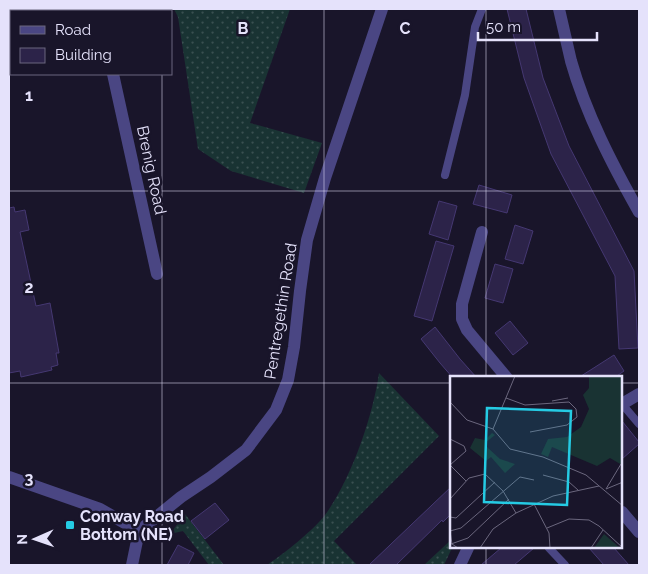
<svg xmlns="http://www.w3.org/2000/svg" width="648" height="574" font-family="Raleway,sans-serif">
	<defs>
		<pattern id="grass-dots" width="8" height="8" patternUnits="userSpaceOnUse" patternTransform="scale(1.25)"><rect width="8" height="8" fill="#193333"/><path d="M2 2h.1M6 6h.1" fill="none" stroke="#3a5051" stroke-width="1.8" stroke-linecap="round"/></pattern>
	</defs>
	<rect width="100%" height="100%" fill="#19152a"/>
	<path fill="url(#grass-dots)" d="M174,9H290L250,123L322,143L304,193L231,171L198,149L178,17Z
		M379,373L439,436L334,541L357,565H267C281,556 315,529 325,515C351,480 373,416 379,373Z
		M185,514L224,565H209L183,531L170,534Z
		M452,539V548L444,565H424Z"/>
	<path fill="#2c2349" stroke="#453872" d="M507,9H526L543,78L569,146L634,271L638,348L619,349L615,276L551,154L524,78Z
		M479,185L512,195L507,213L473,204Z
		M439,201L457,206L448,240L429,234Z
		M14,207L15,212L25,210L29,230L20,232L36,306L50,303L59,353H56L58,365L51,367L52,370L21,377L20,371L9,373V208Z
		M515,225L533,231L523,264L505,259Z
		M436,241L454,246L432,321L414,316Z
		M495,264L513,269L503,303L485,298Z
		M510,321L528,343L513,355L495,333Z
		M435,327L460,359L477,378H453L440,363L421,339Z
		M614,355L624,371L614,378H578Z
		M622,421L639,442V444L622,459Z
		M452,486V513L443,522L442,520L396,565H369Z
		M215,503L229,520L205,539L191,521Z
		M178,545L194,553L188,565H167Z
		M501,548H534L514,565H481Z
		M589,548H614L629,565H604Z"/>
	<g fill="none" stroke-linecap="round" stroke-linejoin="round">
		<path stroke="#4a4683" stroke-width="8" d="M445,175L465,95L475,27L482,9
			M622,404L639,424
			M549,548L565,565"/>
		<path stroke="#4a4683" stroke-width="12" d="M93,9L95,11
			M113,74L157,274
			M482,232L462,304V319L467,330L507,378
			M622,404L639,394
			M622,512L639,532
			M460,565L468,548"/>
		<path stroke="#4a4683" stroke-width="12" d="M559,9C563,26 567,44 571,61C586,114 612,164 639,212
			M9,477L100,509L139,531
			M132,565L139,531L181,497L211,477L246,450L276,410L288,380L294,347L300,291L307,240L325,178L382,9"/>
	</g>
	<path fill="none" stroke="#e5e2fb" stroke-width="1" stroke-opacity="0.55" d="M162,9V11M324,9V565M486,9V378M162,74V565M9,191H639M9,383H452M622,383H639M486,548V565"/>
	<rect fill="#25cbe4" stroke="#19152a" stroke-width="2" x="65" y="520" width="10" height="10" rx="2.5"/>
	<g text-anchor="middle" stroke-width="5" stroke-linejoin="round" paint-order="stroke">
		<g font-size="16" fill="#e5e2fb" stroke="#19152a">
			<text transform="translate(152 170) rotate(78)" y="6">Brenig Road</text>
			<text transform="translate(280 311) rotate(-81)" y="6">Pentregethin Road</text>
		</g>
		<g font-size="16" font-weight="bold" fill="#e5e2fb" stroke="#19152a" text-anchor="start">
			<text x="80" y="522">Conway Road<tspan x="80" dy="18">Bottom (NE)</tspan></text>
		</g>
	</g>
	<g transform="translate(450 376)">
		<rect width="172" height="172" fill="#19152a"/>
		<path d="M139,0H172V89L160,82L147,90L102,71L98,81L91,78L98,63L117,61L131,51L139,33L133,19L139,12ZM42,57L45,59L35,67L38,72L50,83L65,88L55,97L41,81L36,85L20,72L25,62L35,64Z" fill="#193333"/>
		<path d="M154,158L170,172H144Z" fill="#193333"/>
		<path fill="none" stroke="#6b677e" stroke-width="1" d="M56,22L75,29L119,26L126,33L127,41L117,49L80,56M102,25L118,22M0,26L17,44L43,53L60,73L93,81L136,99L173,130M43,53L65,0M0,63L14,70L16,75L0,89M0,89L16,105M93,99L119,106L128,114M156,113L171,88M156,113L173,106M0,123L19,102L35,98L53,115L66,137M84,128L99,157L100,172M0,141L6,142L45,106M97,152L119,143L139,144L149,150L173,172M1,168L18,162L59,123M8,172L2,168L0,155L11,152L70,101L84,104M30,172L43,153L66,137L103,120L149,110M141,172L153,154"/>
		<path fill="#25cbe4" fill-opacity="0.15" stroke="#25cbe4" stroke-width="2.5" d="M37,32L121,35L117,129L34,126Z"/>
		<rect width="172" height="172" fill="none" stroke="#e5e2fb" stroke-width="2.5"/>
	</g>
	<g font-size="16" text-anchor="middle" font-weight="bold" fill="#e5e2fb" stroke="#19152a" stroke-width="5" stroke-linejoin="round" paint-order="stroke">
		<text x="243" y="34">B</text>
		<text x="405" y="34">C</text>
		<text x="29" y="101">1</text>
		<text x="29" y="293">2</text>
		<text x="29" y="484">3</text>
	</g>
	<rect width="648" height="574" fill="none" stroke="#e5e2fb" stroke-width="20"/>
	<rect x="10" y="10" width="162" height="65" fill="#19152a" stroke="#6b677e"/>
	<rect x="20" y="26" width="25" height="8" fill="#4a4683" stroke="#6b677e"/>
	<text x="55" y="35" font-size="15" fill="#e5e2fb">Road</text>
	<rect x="20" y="48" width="25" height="15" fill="#2c2349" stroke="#6b677e"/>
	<text x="55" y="60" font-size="15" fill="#e5e2fb">Building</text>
	<g transform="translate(35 539) rotate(268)" stroke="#19152a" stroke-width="4" paint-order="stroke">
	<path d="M0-4L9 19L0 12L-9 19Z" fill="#e5e2fb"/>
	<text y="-8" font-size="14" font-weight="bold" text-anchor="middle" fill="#e5e2fb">N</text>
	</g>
	<path d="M478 32v8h119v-8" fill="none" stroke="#e5e2fb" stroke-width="2.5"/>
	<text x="486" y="32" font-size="15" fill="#e5e2fb" stroke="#19152a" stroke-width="4" paint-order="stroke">50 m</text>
</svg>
